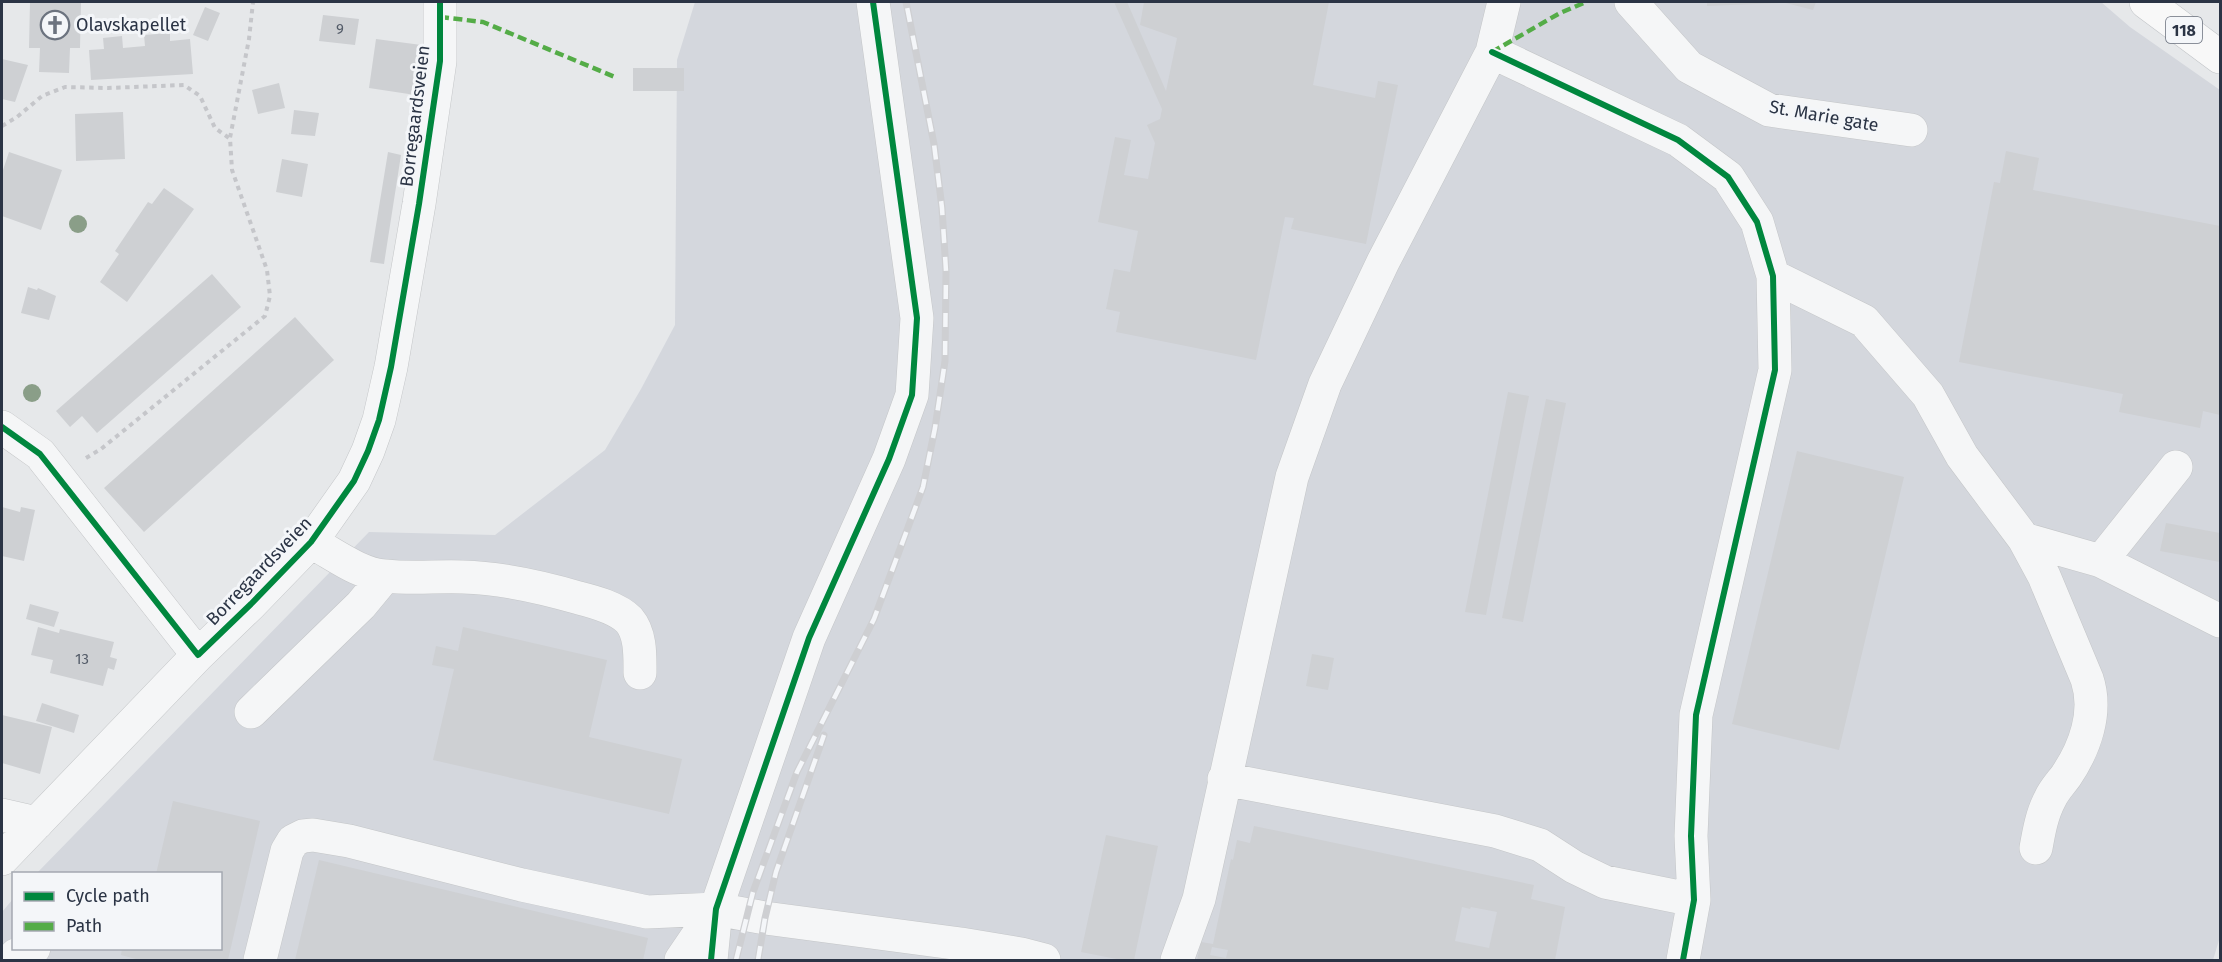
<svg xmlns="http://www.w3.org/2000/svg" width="2222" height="962" font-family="'Fira Sans',sans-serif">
	<rect width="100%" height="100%" fill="#e6e8ea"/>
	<path fill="#d4d7dd" d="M695,2H2101L2130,27L2220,90V937L2213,960H2V912L13,899L14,948H220V874L37,873L369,532L495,535L605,450L641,389L675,325L677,60Z"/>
	<path fill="#ced0d3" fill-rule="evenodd" d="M30,2H81L80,48H70L69,73L39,72L40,48H29Z
		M1114,2H1127L1166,91L1177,38L1140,25L1144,2H1329L1313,85L1375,98L1378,81L1398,85L1366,244L1291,229L1294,218L1285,217L1256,360L1116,332L1120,312L1106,309L1114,269L1130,272L1138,231L1098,222L1115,137L1131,140L1124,175L1148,179L1155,143L1147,125L1160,119L1162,109Z
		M1707,2H1781V3L1707,6Z
		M1782,2H1816L1813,10Z
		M205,7L220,13L208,41L193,35Z
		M323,15L359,19L355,45L319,41Z
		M170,33V41L190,39L193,74L91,80L89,50L104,49L103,38L122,36L123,48L145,46L144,35Z
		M376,39L429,46L422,96L369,88Z
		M2,59L28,65L15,102L2,99Z
		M633,68H684V91H633Z
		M279,83L285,108L258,114L252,90Z
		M294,110L319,113L315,136L291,134Z
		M123,112L125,159L76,161L75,114Z
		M2006,151L2039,158L2033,190L2220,226V415L2203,411L2200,428L2119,412L2123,394L1959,362L1994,182L2000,183Z
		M9,152L62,170L41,230L2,216V173Z
		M388,152L401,155L384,264L370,262Z
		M282,159L308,164L302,197L276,192Z
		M164,188L194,209L127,302L100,282L119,254L115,251L148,202L152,204Z
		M212,274L241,307L97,433L82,416L70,427L56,411Z
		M28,287L37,290L38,288L56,296L49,320L21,313Z
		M295,317L334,360L144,532L104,488Z
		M1508,392L1529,396L1486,615L1465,612Z
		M1546,399L1566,403L1523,622L1502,618Z
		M1797,451L1904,477L1839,750L1732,724Z
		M2,507L20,512L21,507L35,510L24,561L2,556Z
		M2166,523L2220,533V562L2160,551Z
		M30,604L59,612L54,627L26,619Z
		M38,627L59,633L60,629L114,642L110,657L117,659L114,670L108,668L103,686L50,673L53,660L31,655Z
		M463,627L607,660L589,737L682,759L669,814L433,760L454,669L432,665L436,646L458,651Z
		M1312,654L1334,658L1328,690L1306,686Z
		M42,703L79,715L74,733L36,721Z
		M2,715L52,727L40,774L2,763Z
		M173,801L260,821L228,960H136V959L121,955L122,948H220V874H156Z
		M1254,826L1534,885L1531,899L1565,907L1555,960H1197L1201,942L1213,944L1231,859L1233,860L1237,840L1250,843ZM1462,907L1470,909L1471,907L1497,912L1489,948L1455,941ZM1212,947L1228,950L1226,958L1210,955Z
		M1106,835L1158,846L1134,960H1122L1081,952Z
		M319,860L648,938L643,960H295Z"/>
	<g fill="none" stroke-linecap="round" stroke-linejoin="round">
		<g stroke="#c4c6c8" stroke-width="34">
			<path id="minor" d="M1631,2L1689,67L1769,110L1911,130
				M1492,52L1678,140L1728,177L1757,222L1773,276L1775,370L1696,715L1691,836L1694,900L1683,960
				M1773,276L1864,321L1928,395L1962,456L2024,539L2044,576L2087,679C2098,712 2085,748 2066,776C2061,783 2054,790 2050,799C2042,814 2039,831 2036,848
				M2,427L40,454L198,655L251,604L311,542L354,481L368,451L379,420L391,367L419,204L440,61V2
				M2024,539L2101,561L2220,621
				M311,542C334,554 359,574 385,576C411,579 437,576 463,577C503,578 541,587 579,598C595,602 617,608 629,620C641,634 640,656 640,673
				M2101,561L2176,467
				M251,712L361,605L385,576
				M1224,779L1495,831L1540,845L1574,867L1605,882L1694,900
				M2,815L37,823
				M2,859L198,655
				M11,960L16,955L34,948
				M260,960L287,851L293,841L303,836L313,835L349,841L522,885L647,912L716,909L765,918L961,944L1021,954L1044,960
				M681,960L715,910
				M711,960L716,909L809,638L889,459L912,395L917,318L873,2
				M1177,960L1199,899L1292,477L1325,384L1383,262L1492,52L1504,2"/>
		</g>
		<g stroke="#c2c5c8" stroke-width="34">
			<path id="major" d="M2146,2L2220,57"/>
		</g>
		<path stroke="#c5c6ca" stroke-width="4" stroke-dasharray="4.5 4.5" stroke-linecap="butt" d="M2,126L17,117L42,96L65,87L108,88L184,85L200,96L215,128L229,138
			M86,458L101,449L265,316L270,296L267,270L232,170L230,138L249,39L253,2"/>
		<use href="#minor" stroke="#f5f6f7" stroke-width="33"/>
		<use href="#major" stroke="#f8f8f8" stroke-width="33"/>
		<g stroke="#cecfd2" stroke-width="7">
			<path id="rail" d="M736,960L753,892L797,772L874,619L923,487L935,428L945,361L946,271L942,208L934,144L906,2
				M758,960L765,918L776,872L824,735"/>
		</g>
		<use href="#rail" stroke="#f4f6f9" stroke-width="4.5" stroke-dasharray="14" stroke-linecap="butt"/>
		<path stroke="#54ac47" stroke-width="4.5" stroke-dasharray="9 4.5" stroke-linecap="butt" d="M440,17L483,22L615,77
			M1492,52L1560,13L1586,2"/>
		<g stroke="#f4f6f9" stroke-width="10">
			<path id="cycleway" d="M1492,52L1678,140L1728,177L1757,222L1773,276L1775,370L1696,715L1691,836L1694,900L1683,960
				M2,427L40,454L198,655L251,604L311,542L354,481L368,451L379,420L391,367L419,204L440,61V2
				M711,960L716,909L809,638L889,459L912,395L917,318L873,2"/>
		</g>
		<use href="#cycleway" stroke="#00873e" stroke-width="6"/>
	</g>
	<g fill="#8a9e88">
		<circle cx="78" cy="224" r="9"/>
		<circle cx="32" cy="393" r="9"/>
	</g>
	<defs>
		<g id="church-ring" transform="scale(1.5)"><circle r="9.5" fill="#f4f6f9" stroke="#6c737f" stroke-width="1.5"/><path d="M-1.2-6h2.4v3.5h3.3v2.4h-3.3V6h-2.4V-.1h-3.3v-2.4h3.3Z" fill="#6c737f"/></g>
	</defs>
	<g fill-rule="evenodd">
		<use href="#church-ring" x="55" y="25"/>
	</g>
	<g text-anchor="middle" stroke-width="6" stroke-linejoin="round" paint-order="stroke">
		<g font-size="15" fill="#545c69">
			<text x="340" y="34">9</text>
			<text x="82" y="664">13</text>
		</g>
		<rect fill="#f4f6f9" stroke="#676e7b" stroke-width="1.5" x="2166" y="17" width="36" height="26" rx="4.5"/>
		<g font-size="16" font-weight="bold" fill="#2b3445">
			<text x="2184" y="36">118</text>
		</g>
		<g font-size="18" fill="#2b3445" stroke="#f4f6f9" text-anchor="start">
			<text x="76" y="31">Olavskapellet</text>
		</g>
		<g font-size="18" fill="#2b3445" stroke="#f4f6f9">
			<text transform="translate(415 116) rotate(-83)" y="6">Borregaardsveien</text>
			<text transform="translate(1824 116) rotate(10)" y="6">St. Marie gate</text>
			<text transform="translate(259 571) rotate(-46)" y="6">Borregaardsveien</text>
		</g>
	</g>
	<rect width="2222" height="962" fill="none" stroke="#2b3445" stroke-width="6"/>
	<rect x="12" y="872" width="210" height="78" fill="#f4f6f9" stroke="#a4a8b1" stroke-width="1.5"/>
	<rect x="24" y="892" width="30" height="9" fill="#00873e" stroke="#a4a8b1" stroke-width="1.5"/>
	<text x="66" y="902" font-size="18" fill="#2b3445">Cycle path</text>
	<rect x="24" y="922" width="30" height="9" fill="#54ac47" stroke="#a4a8b1" stroke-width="1.5"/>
	<text x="66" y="932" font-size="18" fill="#2b3445">Path</text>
</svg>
